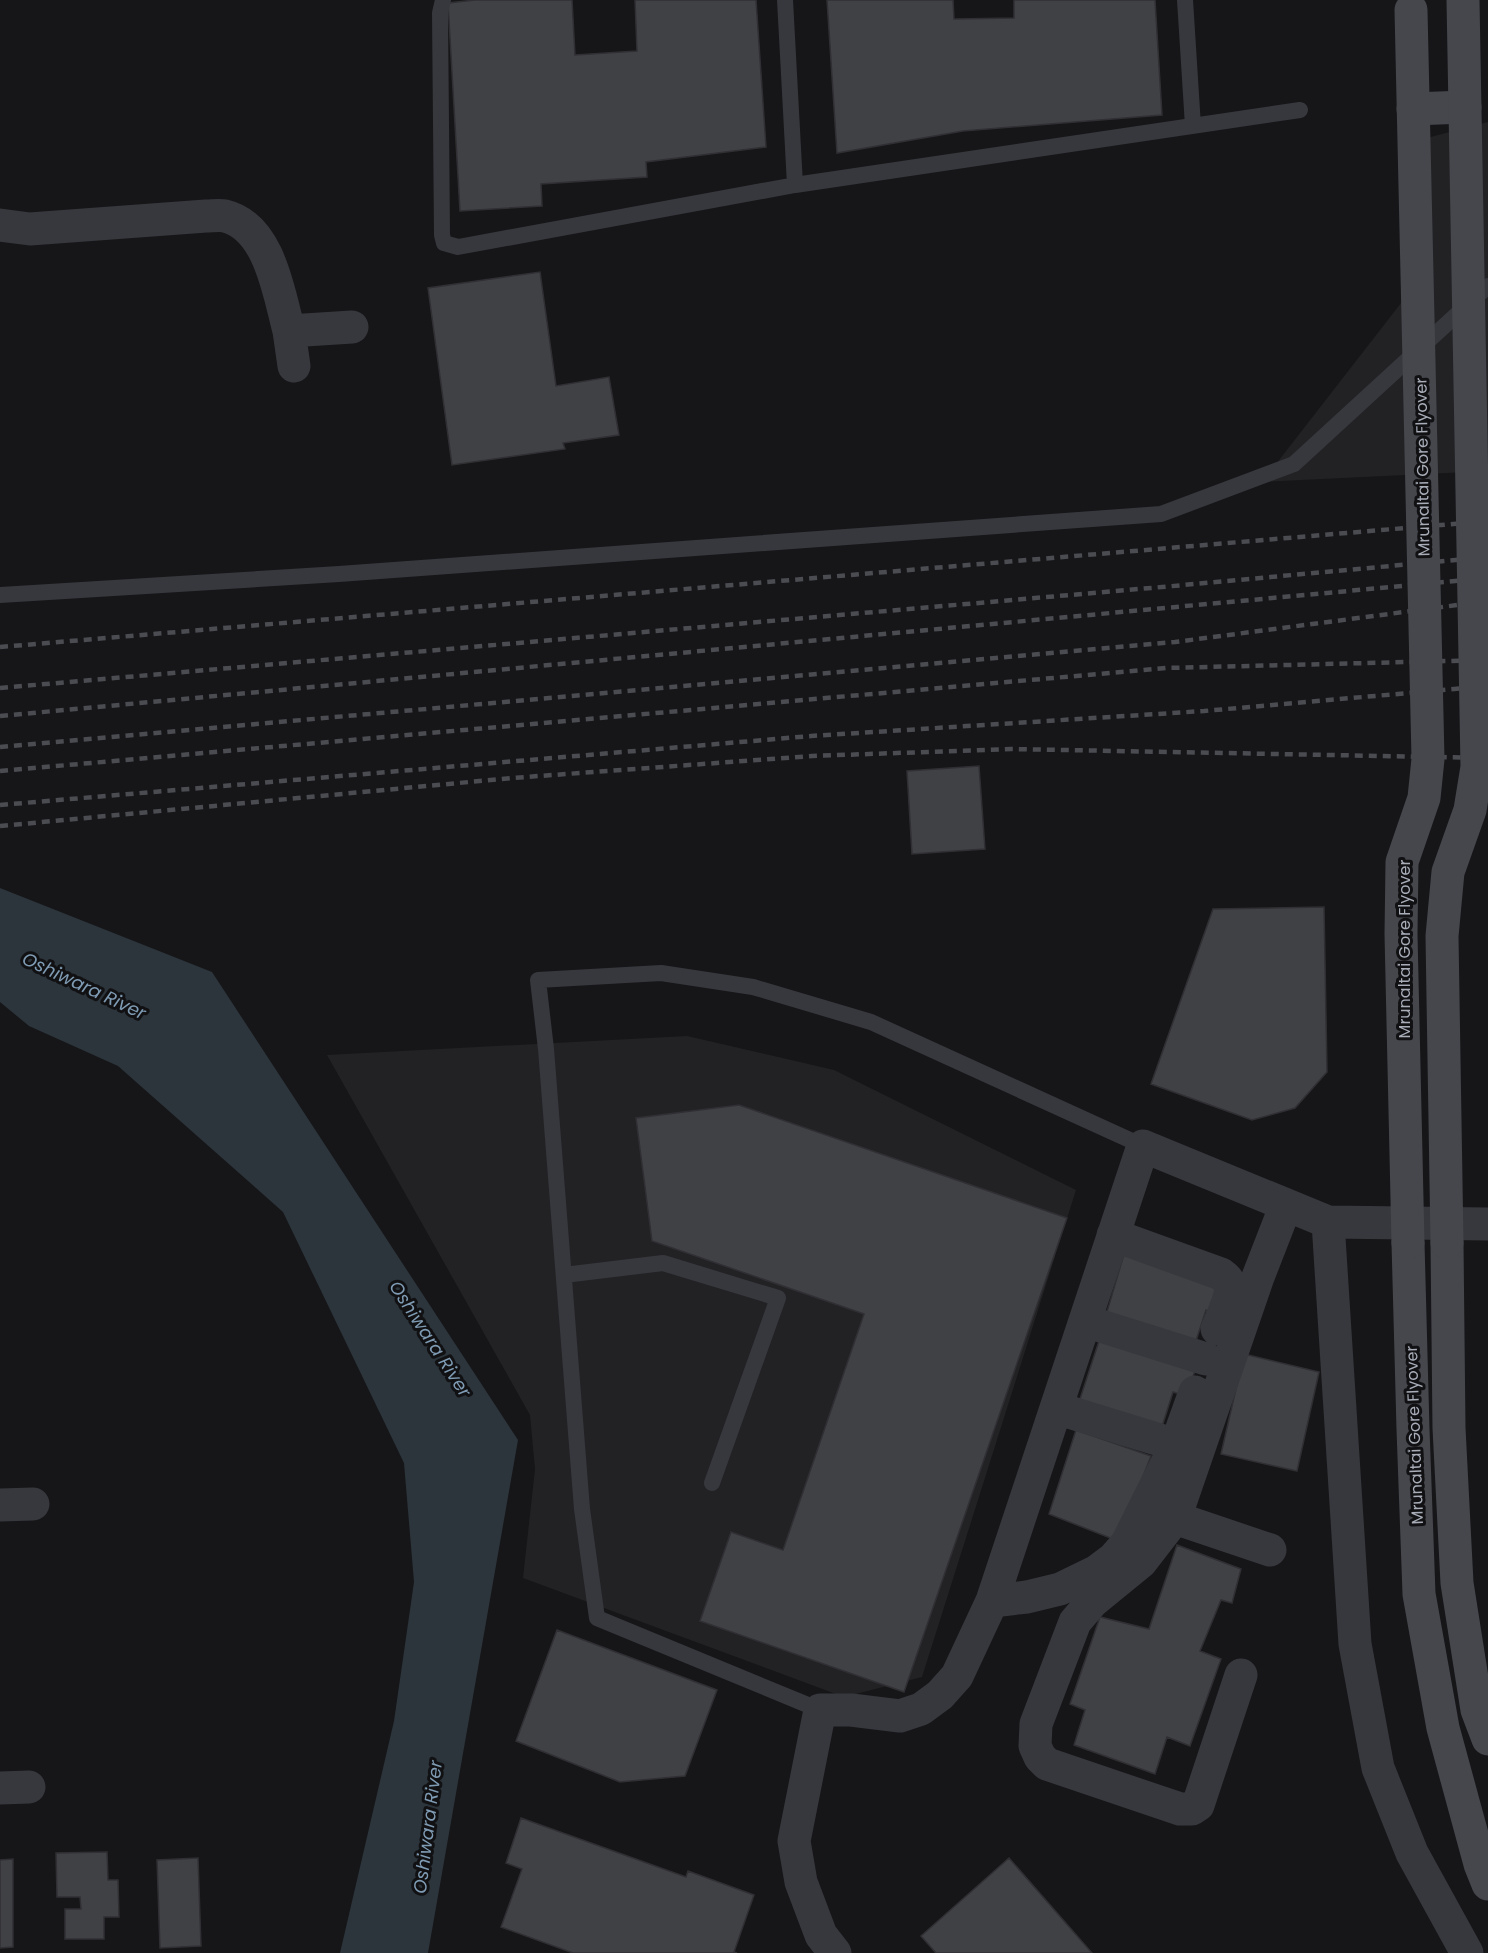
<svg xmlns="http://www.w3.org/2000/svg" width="1488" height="1953" font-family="Poppins,sans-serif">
	<rect width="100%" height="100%" fill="#161618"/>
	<path fill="#222225" d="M1488,122V471L1262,482L1401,303L1419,140Z
		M687,1036L834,1070L1076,1190L922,1677L844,1697L523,1578L535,1469L530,1415L327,1055Z"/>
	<path fill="#2c353c" d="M0,888L212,972L518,1440L428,1953H340L394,1721L414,1582L404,1463L283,1212L118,1066L29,1026L0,1002Z"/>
	<path fill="#404145" stroke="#303034" stroke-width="1.5" d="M475,0H572L575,55L637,51L635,0H756L766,147L646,162L647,177L541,184L542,206L460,211L448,3Z
		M827,0H953L954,19L1014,18V0H1155L1162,115L963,131L837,153Z
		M540,272L556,386L609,377L619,435L563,443L565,449L452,465L428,288Z
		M979,766L985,849L912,854L907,771Z
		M1324,907L1327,1072L1295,1108L1252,1120L1151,1084L1213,909Z
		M739,1105L1067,1218L904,1692L700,1621L731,1532L783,1550L864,1314L652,1241L636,1118Z
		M1124,1254L1224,1285L1215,1314L1206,1310L1193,1350L1104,1322Z
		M1101,1335L1196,1368L1186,1396L1173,1392L1160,1433L1078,1405Z
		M1244,1354L1319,1372L1297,1471L1221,1454Z
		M1076,1430L1151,1456L1118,1541L1049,1514Z
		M1177,1545L1241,1569L1232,1603L1221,1600L1200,1651L1221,1659L1190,1746L1167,1737L1155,1774L1074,1745L1085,1710L1070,1704L1100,1617L1149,1629Z
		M557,1630L717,1690L685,1776L620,1782L516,1741Z
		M521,1818L686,1877L688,1871L754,1895L734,1952L737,1953H573L501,1927L522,1869L506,1863Z
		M107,1852L108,1880H118L119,1917H104V1939H65V1909H81L80,1897H57L56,1853Z
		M198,1858L201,1946L160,1948L157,1860Z
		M1009,1858L1092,1953H936L921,1936Z
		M13,1859V1947L0,1948V1860Z"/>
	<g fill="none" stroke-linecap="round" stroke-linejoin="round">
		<path stroke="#37383d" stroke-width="16" d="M443,0L440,13L442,235L444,243L458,247L795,185L1300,110
			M785,0L795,185
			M1185,0L1193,126
			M0,595L339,574L1161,514L1294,464L1488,286
			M564,1275L663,1263L778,1298L712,1483
			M820,1710L597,1618L582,1509L546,1049L538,980L661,973L753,987L871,1022L1143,1146"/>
		<path stroke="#37383d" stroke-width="33" d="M0,225L30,229L206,216C212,216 220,215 225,216C270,227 279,294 289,331L352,327
			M289,331L294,366
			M1328,1222L1355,1644L1378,1768L1412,1853L1467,1953
			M1113,1235L1221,1274C1225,1277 1229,1280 1230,1286C1232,1296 1221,1319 1217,1329
			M1085,1321L1206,1359
			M1056,1408L1176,1445
			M0,1505L33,1504
			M1175,1518L1270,1550
			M992,1601L1027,1597L1060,1589L1097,1571L1113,1559L1127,1543L1176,1445L1195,1392
			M1241,1675L1198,1805L1192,1809H1180L1047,1764L1040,1757L1035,1746L1036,1724L1075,1622L1092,1602L1141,1562L1175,1518L1258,1277L1286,1205
			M0,1788L29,1787
			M835,1953L821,1935L801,1882L794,1841L820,1710H851L900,1716L921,1709L940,1695L957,1676L992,1601L1143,1146L1328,1222L1488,1224"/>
		<path stroke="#45474d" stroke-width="33" d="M1413,109L1465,107
			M1408,1243L1413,1429L1419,1594L1443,1728L1480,1864L1488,1884
			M1447,1243L1449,1428L1457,1583L1477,1710L1488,1739"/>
		<path stroke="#4a4c52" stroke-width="4.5" stroke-dasharray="8 6" stroke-linecap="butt" d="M0,647L1488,521
			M0,688L1162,587L1488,557
			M0,716L1488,578
			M0,747L1175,642L1488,601
			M0,771L1166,668L1488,660
			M0,805L811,736L1204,711L1488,686
			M0,826L512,778L812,756L1011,749L1488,758"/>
		<path stroke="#45474d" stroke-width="33" d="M1408,1243L1401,934L1402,862L1424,798L1428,759L1411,10
			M1447,1243L1442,936L1448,872L1470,810L1477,767L1463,0"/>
	</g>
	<g text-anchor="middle" stroke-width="6" stroke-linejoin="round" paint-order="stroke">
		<g font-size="16" fill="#a8adb8" stroke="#111113">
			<text transform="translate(1422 467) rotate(-91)" y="6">Mrunaltai Gore Flyover</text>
			<text transform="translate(1404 949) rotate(-90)" y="6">Mrunaltai Gore Flyover</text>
			<text transform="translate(1414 1435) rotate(-92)" y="6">Mrunaltai Gore Flyover</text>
		</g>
		<g font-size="18" font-style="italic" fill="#7f9bb3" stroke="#111113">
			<text transform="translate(84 986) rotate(25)" y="6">Oshiwara River</text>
			<text transform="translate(430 1339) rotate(57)" y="6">Oshiwara River</text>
			<text transform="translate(428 1827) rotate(-83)" y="6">Oshiwara River</text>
		</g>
	</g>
</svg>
